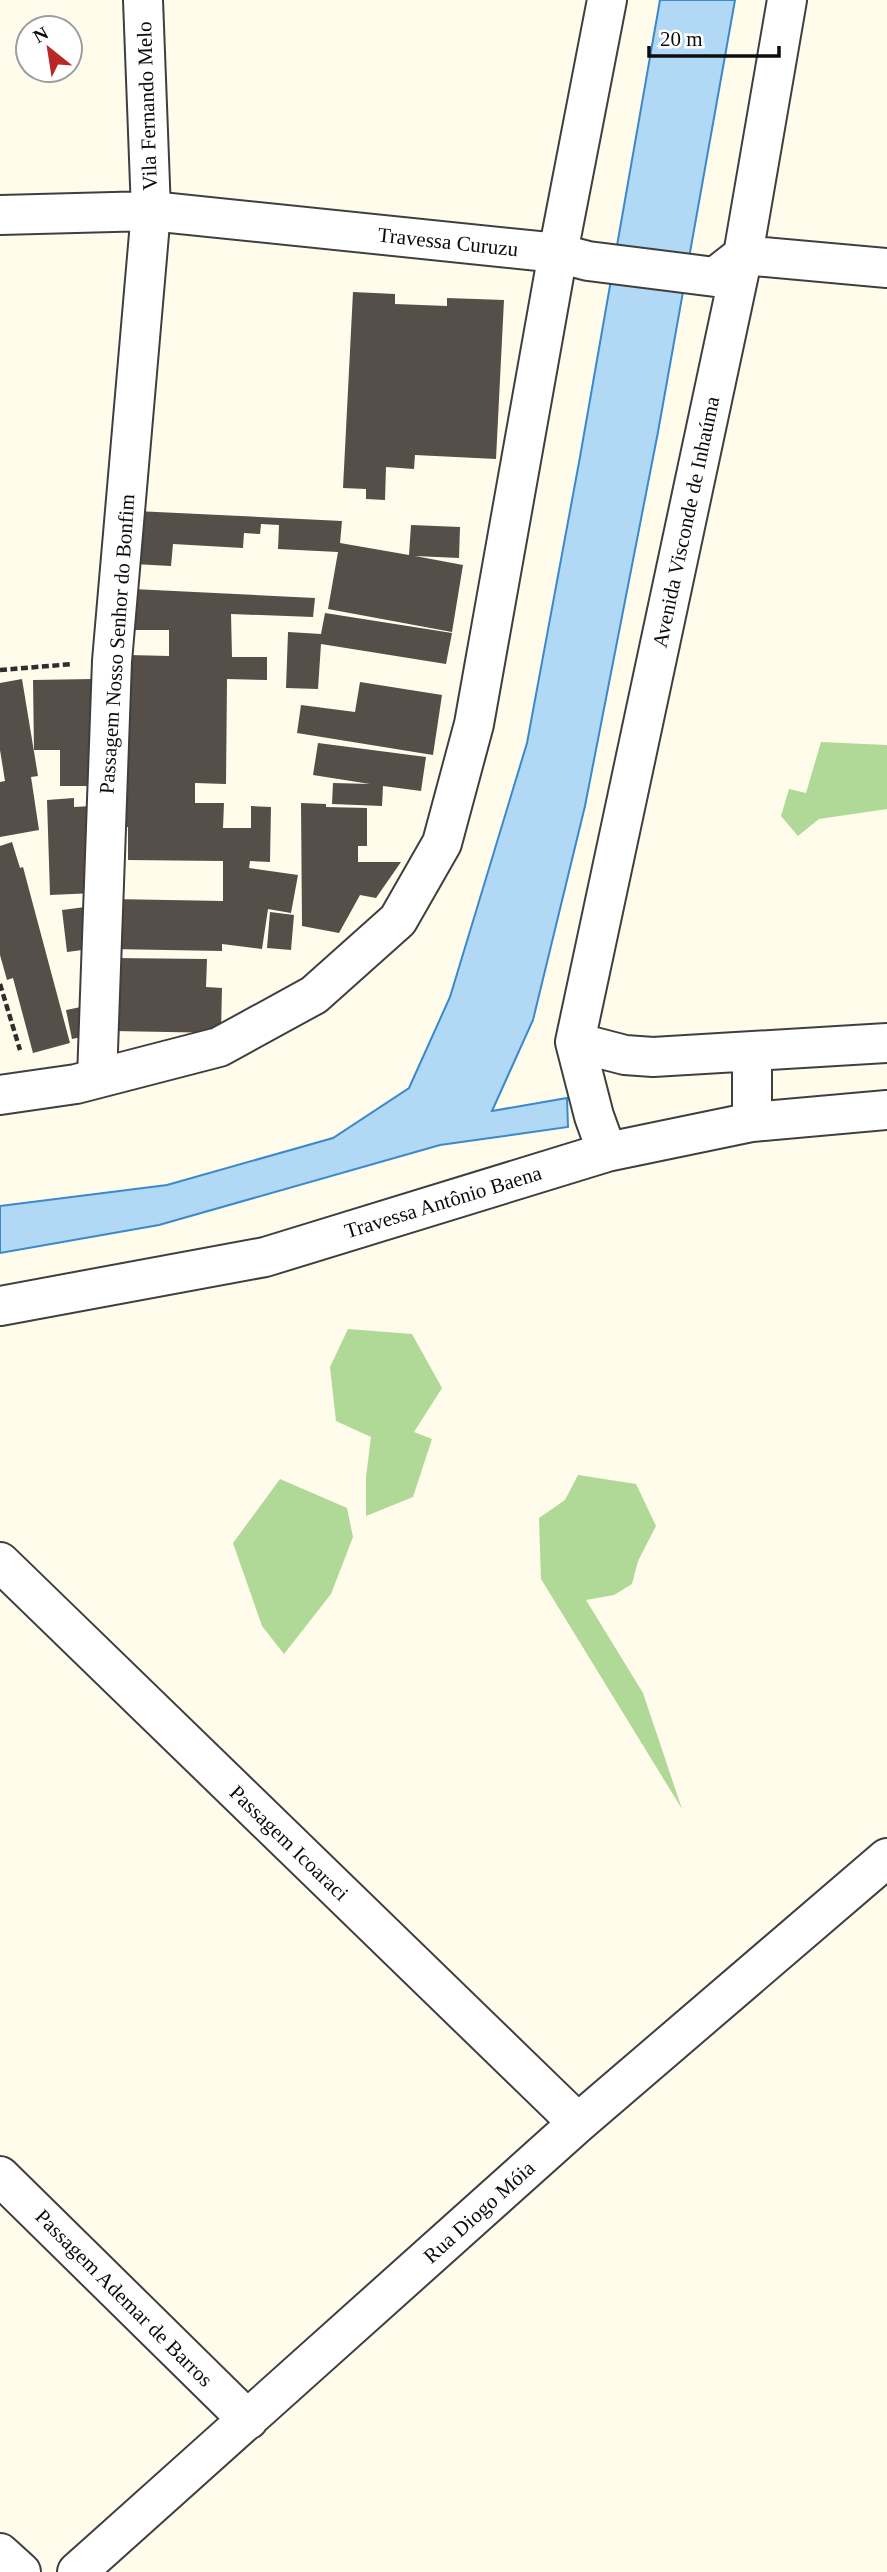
<svg xmlns="http://www.w3.org/2000/svg" width="887" height="2572" font-family="'Times New Roman',serif">
	<rect width="100%" height="100%" fill="#fffcec"/>
	<path fill="#b0d896" d="M821,742L887,745V809L819,819L798,836L781,816L789,789L806,793Z
		M348,1329L412,1334L442,1388L414,1432L432,1439L413,1497L366,1516V1477L371,1437L336,1421L330,1367Z
		M578,1475L636,1484L656,1526L638,1561L632,1584L614,1595L586,1600L643,1693L682,1809L541,1579L539,1518L565,1500Z
		M280,1479L347,1508L353,1537L331,1594L284,1654L262,1626L233,1543Z"/>
	<path fill="#b1d8f5" stroke="#3989cb" stroke-width="2" d="M660,0H735L658,432L585,806L533,1020L492,1111L567,1098L568,1127L440,1145L159,1225L0,1253V1206L167,1185L333,1138L409,1088L450,997L527,743L580,457Z"/>
	<path fill="#554e49" d="M353,292L395,294V304L447,306V298L504,300L496,459L415,455L414,469L386,467L385,500L366,499V489L343,488Z
		M136,511L342,521L340,543L409,555L411,525L460,527L459,558L415,556L463,565L452,632L328,609L338,552L278,549L279,525L261,524L260,534L244,533L243,548L173,544L171,566L134,564Z
		M133,589L315,598L313,617L231,614L232,657H267V680L227,679L226,784L195,783V803H224L223,828H251V806L271,807L270,862L250,861L249,868L298,875L291,913L268,909L262,949L222,944V951L111,949L112,899L223,901V861L128,860V827H113L129,655L169,656V630H130Z
		M325,613L452,633L446,664L321,644L318,689L286,688L288,632L321,634Z
		M22,679L38,776L31,777L39,830L0,837V782L5,781L0,750V683Z
		M93,679L94,786H60V750H34L33,680Z
		M360,682L442,695L433,755L297,733L301,705L355,712Z
		M318,743L426,757L421,791L383,786L382,806L332,804L333,783L370,784L313,775Z
		M74,798V807L92,806L95,893L50,895L47,800Z
		M301,803L326,804V807L367,808V846H358V862H401L376,898L360,895L339,933L302,926Z
		M12,842L20,868L23,867L70,1043L33,1053L13,978L7,980L0,955V846Z
		M93,906L98,948L67,952L62,910Z
		M270,912L294,915L291,950L267,948Z
		M112,958L207,959L206,987L222,988L221,1033L114,1031Z
		M91,1005L96,1034L72,1039L66,1010Z"/>
	<g fill="none" stroke-linecap="round" stroke-linejoin="round">
		<g stroke="#3f3f3f" stroke-width="42">
			<path id="minor" d="M0,215L151,211L558,253L588,261L715,277L743,255L887,268
				M575,1042L625,1055L653,1057L887,1043
				M752,1052V1122
				M97,1078L112,661L151,211L143,0
				M0,1095L76,1084L219,1047L314,995L398,920L442,843L474,724L558,253L607,0
				M607,1152L594,1116L575,1042L743,255L787,0
				M0,1306L265,1257L607,1152L752,1122L887,1110
				M0,1562L578,2123
				M0,2176L248,2420
				M0,2553L21,2572
				M77,2572L578,2123L887,1858"/>
		</g>
		<path stroke="#2e2e2e" stroke-width="4.5" stroke-dasharray="7 3.5" stroke-linecap="butt" d="M0,670L73,664
			M0,984L20,1050"/>
		<use href="#minor" stroke="#fff" stroke-width="38"/>
	</g>
	<g text-anchor="middle" stroke-width="7" stroke-linejoin="round" paint-order="stroke">
		<g font-size="21" fill="#0c0c0c" stroke="#fff">
			<text transform="translate(147 106) rotate(-92)" y="7">Vila Fernando Melo</text>
			<text transform="translate(448 242) rotate(6)" y="7">Travessa Curuzu</text>
			<text transform="translate(686 522) rotate(-78)" y="7">Avenida Visconde de Inhaúma</text>
			<text transform="translate(117 644) rotate(-86)" y="7">Passagem Nosso Senhor do Bonfim</text>
			<text transform="translate(443 1202) rotate(-17)" y="7">Travessa Antônio Baena</text>
			<text transform="translate(289 1843) rotate(44)" y="7">Passagem Icoaraci</text>
			<text transform="translate(479 2212) rotate(-42)" y="7">Rua Diogo Móia</text>
			<text transform="translate(124 2298) rotate(45)" y="7">Passagem Ademar de Barros</text>
		</g>
	</g>
	<g transform="translate(49 49) rotate(330)"><circle r="33" fill="#ffffff" stroke="#9e9e9e" stroke-width="2"/>
	<path d="M0-5L12 26L0 18L-12 26Z" fill="#b92727"/>
	<text y="-10" font-size="19" font-weight="bold" text-anchor="middle" fill="#0c0c0c">N</text>
	</g>
	<path d="M649 46v10h130v-10" fill="none" stroke="#0c0c0c" stroke-width="3.5"/>
	<text x="660" y="46" font-size="21" fill="#0c0c0c" stroke="#ffffff" stroke-width="5" paint-order="stroke">20 m</text>
</svg>
